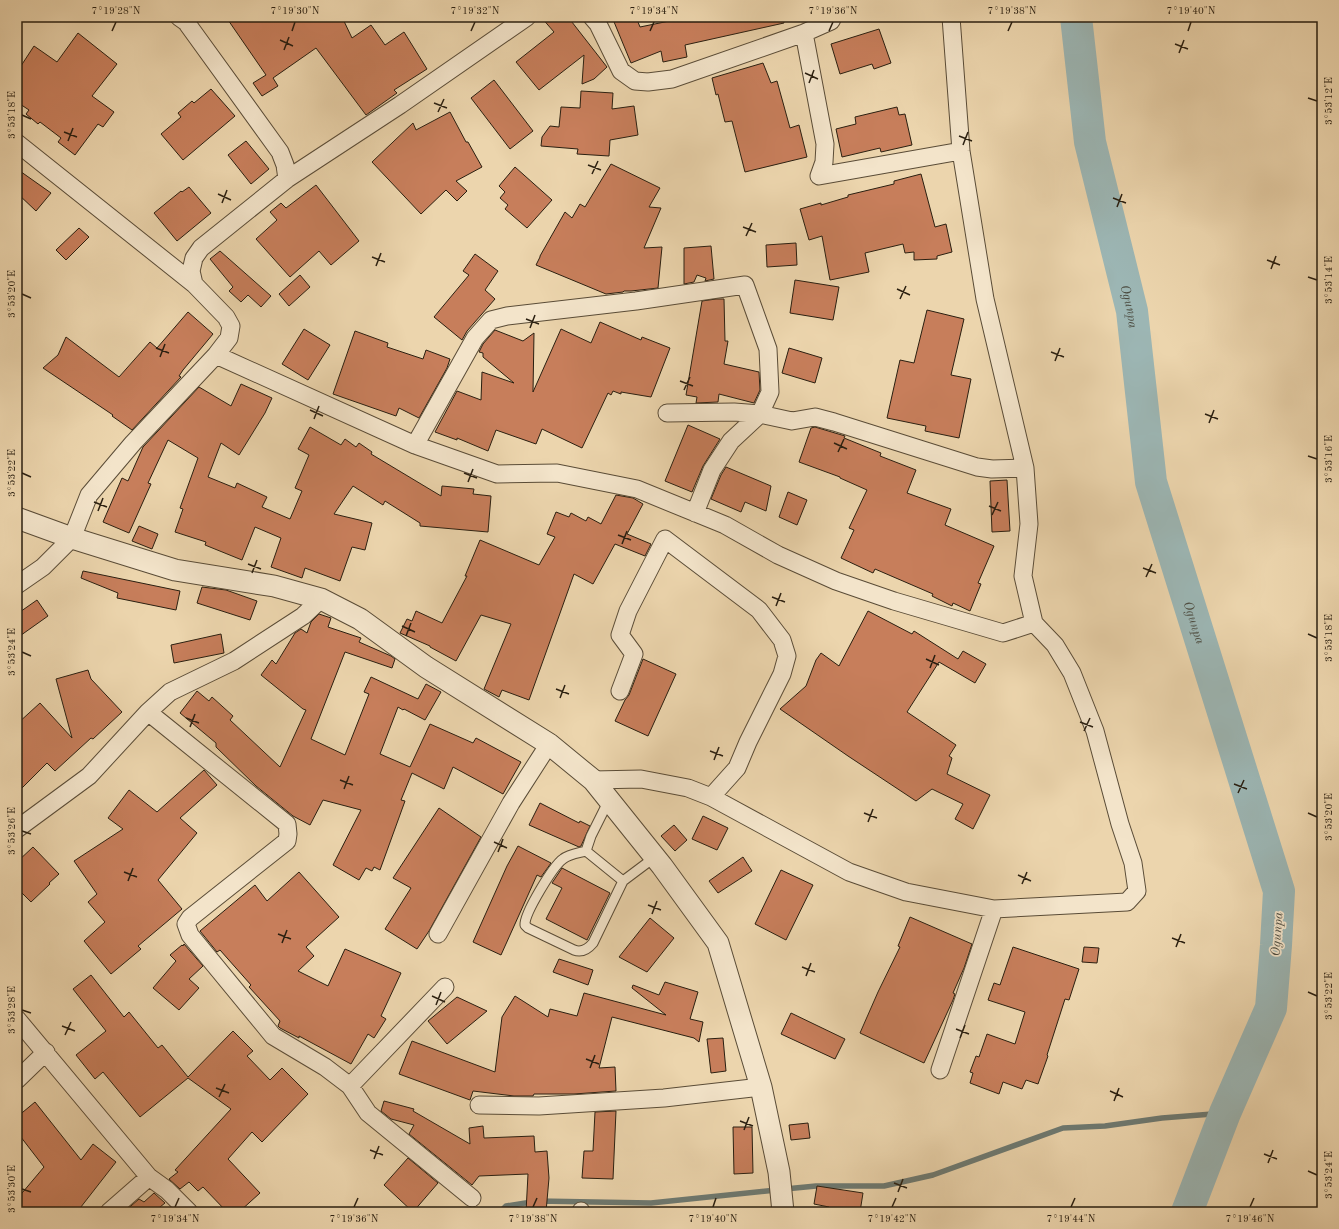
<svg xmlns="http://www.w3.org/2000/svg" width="1339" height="1229" font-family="'Old Standard TT',serif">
	<rect width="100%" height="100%" fill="#ecd5ad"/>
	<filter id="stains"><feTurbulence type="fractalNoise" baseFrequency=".005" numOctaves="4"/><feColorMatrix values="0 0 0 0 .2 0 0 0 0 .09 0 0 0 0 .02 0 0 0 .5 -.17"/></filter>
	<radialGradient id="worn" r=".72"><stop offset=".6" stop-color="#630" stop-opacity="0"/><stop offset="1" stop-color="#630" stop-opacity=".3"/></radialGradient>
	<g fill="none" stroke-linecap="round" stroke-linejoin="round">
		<path stroke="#6e7a72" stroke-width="5.5" d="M785,1189L816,1186H884L933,1175L1063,1128L1105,1126L1162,1118L1225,1113
			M500,1212L506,1206L538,1201L651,1203L776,1190"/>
		<path stroke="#9cb6b4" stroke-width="32" id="s1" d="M1076,17L1090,142L1132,311L1151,482L1279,891L1276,945L1271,1008L1225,1113L1187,1212"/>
	</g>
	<path fill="#c77e5b" stroke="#2a1f10" d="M226,17H342L352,38L371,25L385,45L404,32L427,69L394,90L397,93L366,115L316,48L273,78L278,86L262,96L253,83L266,75Z
		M541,17H568L607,67L594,79L582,84L584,55L539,90L516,62L554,32Z
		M612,17H636L640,27L689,17H783L784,23L685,45L687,57L663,62L661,51L631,63Z
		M879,29L891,63L874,69L872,64L840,74L831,44Z
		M78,33L117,64L92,96L114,112L103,127L98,124L75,155L58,142L61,138L40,122L38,124L26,114L29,110L17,102V72L34,46L57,62Z
		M763,63L771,83L777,81L790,128L799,125L807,157L745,172L732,121L725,122L718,94L716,95L712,78Z
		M494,80L533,131L510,149L471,98Z
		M211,89L235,116L183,160L161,134L181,117L178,113L192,101L194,103Z
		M581,91L613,93L612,109L634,106L638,135L610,140L609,156L577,154L578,149L541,146L542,137L550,126L559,127L561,107L580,108Z
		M897,107L899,115L905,114L912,145L881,152L880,148L842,157L836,129L856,124L855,117Z
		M450,112L466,142H468L482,167L456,181L467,191L457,201L446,190L421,214L372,162L413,123L416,130Z
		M246,141L269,169L251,184L228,155Z
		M611,164L660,188L649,207L661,208L644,248L662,247L658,288L631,291H624L623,292L606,294L536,265L540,257V256L565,212L572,218L580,204L585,207Z
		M515,167L552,200L527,228L505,209L508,205L500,198L505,192L499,186Z
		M17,169L51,193L36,211L17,193Z
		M921,174L935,227L946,224L952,252L937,256V259L914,260V252L905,253L903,244L865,253L869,272L830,280L822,236L809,240L800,209L821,203V205L848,197V195L894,184V181Z
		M316,185L359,241L331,265L319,251L290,277L256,239L277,220L270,212L281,203L286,208Z
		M189,187L211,213L177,241L154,213L181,191L182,192Z
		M79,228L89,237L66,260L56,250Z
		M796,243L797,265L767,267L766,245Z
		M711,246L714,279L705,281L706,278L697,275L694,282L684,284V248Z
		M220,251L271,296L261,307L248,295L241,302L229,291L233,287L210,259Z
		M475,254L498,271L485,290L495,299L467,331L462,340L434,317L469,275L463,271Z
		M300,275L310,287L289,306L279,294Z
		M795,280L839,287L833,320L790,313Z
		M716,299H724L725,341H728L724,364L759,372L760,390L754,403L719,394L718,402L696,403L697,397L686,395L702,301Z
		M927,310L964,319L951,375L971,379L959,438L925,431L926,426L887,418L900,360L914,363Z
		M188,312L213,334L183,370L179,376L181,377L132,430L112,416L113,415L43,368L58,355L66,337L119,377L150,342L157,348Z
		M600,322L641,340L642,337L670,348L651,397L621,392V394L613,391L611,395L608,393L582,448L542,429L536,444L496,430L488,451L457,438V440L435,432L457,391L481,400L482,372L514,383L483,357V353L479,352L483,344L495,330L523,341L534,333L533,392L561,329L591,343Z
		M304,329L330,345L308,380L282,364Z
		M355,331L388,343L387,347L423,359L426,350L450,359L447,368L419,418L399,408L396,416L333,394Z
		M789,348L822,358L815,383L782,373Z
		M241,384L272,398L265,413L239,455L221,443L208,477L235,488L237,483L267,497L262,507L290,519L302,491L295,488L309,455L298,449L310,427L341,445L345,439L356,447L359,443L372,452L371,454L441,496L442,486L474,489L473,494L491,496L488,532L420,526V523L385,501L383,505L353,486L334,514L372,523L365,550L352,547L340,581L305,568L302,578L271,567L281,538L255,527L242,560L205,545L206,542L175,532L183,509L180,508L198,458L168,440L148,483L151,484L129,533L103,522L122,478L128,481L143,447L199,387L231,406Z
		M688,425L720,439L703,466L692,492L665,481Z
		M815,427L845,436L844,438L881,453L880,456L916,470L907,493L951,509L945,525L994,546L978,583L981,584L970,611L953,603L952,606L932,596L933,594L875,569L873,573L841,558L854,530L849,528L867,490L840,478V477L799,462L811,428Z
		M726,467L771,486L766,511L745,502L741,512L711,499L721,475Z
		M1007,480L1010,531L992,532L990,481Z
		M788,492L807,500L797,525L779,517Z
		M616,495L633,498L643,504L627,534L651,544L645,556L615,544L593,584L574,574L529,700L502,690L499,697L484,689L511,624L481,615L456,661L430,647V646L400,633L407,619L412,621L416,611L442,623L467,576H465L480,540L539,565L555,537L547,534L556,512L569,517L571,513L586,521L588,517L601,524Z
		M139,526L158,534L152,549L132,541Z
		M83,571L180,591L176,610L117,598L118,593L81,578Z
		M202,587L226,590L257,601L250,620L197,603Z
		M37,600L48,616L17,638V614Z
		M868,611L912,634L914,631L958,659L963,651L986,664L975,683L939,662L907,712L956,745L949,756L952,758L947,774L990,795L973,829L955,819L963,804L932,789L916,801L848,756L780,709L806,686L816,660L821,653L839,666Z
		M319,614L331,618L328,627L361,638L359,642L391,656L395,659L392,668L345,652L311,739L345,755L369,694L364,692L371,677L418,699L426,684L441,692L425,720L404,709L403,710L398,707L380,754L410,767L430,724L473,743L476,738L521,762L503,794L453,767L444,789L412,773L401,800L405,801L380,870L374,867L372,871L366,868L359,880L333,865L361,810L323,800L310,825L293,816L256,786L216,747V743L180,713L197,691L209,701L212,697L233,716L230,720L280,767L306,710L303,709L261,675L272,660L276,664L295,633L301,629L307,633L311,622Z
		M221,634L224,653L174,663L171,645Z
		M643,659L676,674L648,736L615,721L625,700L629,695Z
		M88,670L91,679L122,712L93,739L91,738L55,771L47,763L17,793V724L40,703L72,738L56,679Z
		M204,770L217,785L180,818L197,833L158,880L182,909L138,946L141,949L111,974L84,941L105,922L88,902L97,894L74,861L123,829L108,818L129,790L157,812Z
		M540,803L579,823L580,821L590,826L581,846L579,847L529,825Z
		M439,808L481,837L429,931L417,949L385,929L411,888L393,878Z
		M703,816L728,828L717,850L692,839Z
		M674,825L687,840L675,851L661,836Z
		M518,846L551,863L541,877L537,875L501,955L473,942L507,866Z
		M33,847L59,874L49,883L50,884L31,902L17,888V862Z
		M743,857L752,871L718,893L709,881Z
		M562,868L610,893L587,940L546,919L562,888L552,883Z
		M781,870L813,885L786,940L755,924Z
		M299,872L339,917L306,947L314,956L298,971L328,986L345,949L401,973L381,1016L386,1019L374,1038L368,1034L351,1064L299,1036V1038L280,1028L278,1026L280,1021L249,987L251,985L220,950L217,952L200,931L255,885L267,901Z
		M910,917L972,944L964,968L953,993L955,994L953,1000L924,1063L860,1033L878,992L900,947L898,946Z
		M650,918L674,938L647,972L619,957Z
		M184,944L203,966L189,979L199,988L179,1010L153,988L176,961L170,955L182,945L183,946Z
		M1013,947L1079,969L1069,1000L1065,999L1047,1055L1048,1056L1038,1084L1026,1080L1022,1089L1003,1082L999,1094L970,1083L973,1073L970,1072L976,1056L979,1057L987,1034L1015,1044L1025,1012L988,1000L994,983L1000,985Z
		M1084,947L1099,948L1097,963L1082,962Z
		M559,959L593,970L588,985L553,972Z
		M91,975L124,1017L129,1012L158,1048L162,1045L188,1077L233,1031L253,1051L247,1056L270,1080L282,1068L308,1094L262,1142L252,1132L228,1159L260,1193L239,1212H227L203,1187L198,1191L189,1182L180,1189L169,1179L178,1172L175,1170L231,1109L188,1078L140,1117L103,1072L95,1079L76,1055L106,1031L73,989Z
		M665,982L698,992L690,1019L703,1022L699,1042L694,1038L612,1017L599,1068L615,1067L616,1091L574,1094H534L533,1096H514L473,1091L470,1100L399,1074L412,1041L495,1072L502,1017L515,996L548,1017L550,1009L577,1016L584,993L666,1015L632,988L633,985L659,995Z
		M457,997L487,1011L447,1044L428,1021Z
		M791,1013L845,1039L835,1059L781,1034Z
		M723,1038L726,1071L711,1073L707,1039Z
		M384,1101L414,1109L413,1111L470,1144L469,1128L483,1126L484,1138L534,1136L535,1152L547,1151L549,1178L546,1212H526L528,1174L479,1176L472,1185L409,1134L414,1125L391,1119L381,1111Z
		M35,1102L81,1160L93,1144L116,1162L77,1212H17V1199L44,1167L17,1132V1117Z
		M616,1111L613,1179L582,1178L584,1151H593L595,1112Z
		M808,1123L810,1138L791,1140L789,1125Z
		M733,1127H752L753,1173L734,1174Z
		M408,1158L438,1183L413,1212L384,1185Z
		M817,1186L863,1193L860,1212H828L829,1207L814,1204Z
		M154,1193L165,1203L155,1211L156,1212H124L139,1199L144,1202Z"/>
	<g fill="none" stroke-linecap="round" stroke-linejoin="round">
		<g stroke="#5a4c37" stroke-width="11">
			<path id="service" d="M609,800L591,836L586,851L623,881L655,857
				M586,851C579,853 569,854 563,859C553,866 524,914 525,925L528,928L574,950C582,953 588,949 593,943L623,881"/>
		</g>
		<g stroke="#5a4c37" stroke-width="19">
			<path id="minor" d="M179,17L186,22L280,152L285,165L287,179
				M592,17L598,24L621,71L635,81L648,82L672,79L804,33L831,21L833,17
				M804,33L825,144L824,162L819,176L961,151
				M17,143L194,284
				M216,355L415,445L497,474L557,473L637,489L725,525L778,555L836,581L894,601L1003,633L1034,623
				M667,413L734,412L760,414L792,421L815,417L834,422L977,467L992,469L1025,468
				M415,445L475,338L491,320L507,316L636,301L745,285L768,349L770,392L760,414L731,441L712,470L695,513
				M17,585L43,567L72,538L89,495L133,443L216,355L229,338L231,326L226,317L194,284L191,271L194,258L201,248L287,179L400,105L527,17
				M620,691L634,654L620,635L628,611L665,539L759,610L782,640L787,656L782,674L748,742L737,768L711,797
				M148,712L287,824L288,834L287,841L190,918L186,924L190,935L273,1036L325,1067L350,1086L368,1113L472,1198
				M593,780L641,779L688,788L711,797L849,872L906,892L994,909L1127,902L1137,891L1133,863L1120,824L1095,731L1072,673L1055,645L1034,623L1023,576L1029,524L1025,468L985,299L961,151L951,17
				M17,829L89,776L148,712L170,692L234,661L303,616L321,599
				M438,934L511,803L549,744
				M17,1019L149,1177L167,1190L189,1212
				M940,1070L994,909
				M17,1080L46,1052
				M350,1086L445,987
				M479,1105L539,1106L664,1098L761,1087
				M109,1212L149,1177
				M581,1212V1211"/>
		</g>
		<g stroke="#5a4c37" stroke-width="23">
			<path id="tertiary" d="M17,518L72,538L175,570L274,586L321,599L360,619L426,667L549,744L593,780L662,866L718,943L761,1087L779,1172L783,1212"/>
		</g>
		<use href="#service" stroke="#f3e4ca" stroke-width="9"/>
		<use href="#minor" stroke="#f3e4ca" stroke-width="17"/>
		<use href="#tertiary" stroke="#f3e4ca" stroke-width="21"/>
	</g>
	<path fill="none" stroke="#2a1f10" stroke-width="1.5" d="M112,31L116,22M292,31L295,22M471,31L475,22M650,31L654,22M829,31L833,22M1008,31L1012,22M1188,31L1191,22M280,40L293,46M1175,44L1188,49M284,50L289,37M1179,53L1184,40M805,73L818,79M809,83L814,70M1308,98L1317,101M434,103L447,108M438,112L444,99M22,115L31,119M64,132L77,137M959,136L972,141M68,141L73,128M963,145L968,132M588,165L601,170M592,174L598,161M218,194L231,200M1113,198L1126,203M222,203L227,190M1117,207L1122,194M743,227L756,232M746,236L752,223M372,257L385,262M1267,260L1280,265M376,266L381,253M1271,269L1276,256M1308,277L1317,280M897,289L910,295M22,294L31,298M900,299L906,286M526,319L539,324M530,328L535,315M156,348L169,353M1051,352L1064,357M160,357L165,344M1055,361L1060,348M680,381L693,386M684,390L690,377M310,410L323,416M1205,414L1218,419M314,419L319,406M1209,423L1214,410M834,443L847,449M838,452L844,439M1308,456L1317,459M22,473L31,477M464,473L477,478M468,482L473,469M94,502L107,507M989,506L1001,511M98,511L103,498M992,515L998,502M618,535L631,540M622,544L627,531M248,564L261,569M1143,568L1156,573M252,573L257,560M1146,577L1152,564M772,597L785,602M776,606L781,593M402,626L415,632M1308,634L1317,638M406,636L411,623M22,652L31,656M926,659L939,665M930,668L935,655M556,689L569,694M560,698L565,685M186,718L199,723M1080,722L1093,727M190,727L195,714M1084,731L1090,718M710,751L723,756M714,760L719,747M340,780L353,785M1234,784L1247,789M344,789L349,776M1238,793L1244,780M864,813L877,818M1308,813L1317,817M868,822L873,809M22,831L31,834M494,842L507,848M498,852L503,839M124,872L137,877M1018,875L1031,881M128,881L133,868M1022,884L1027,872M648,905L661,910M652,914L657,901M278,934L291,939M1172,938L1185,943M282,943L287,930M1176,947L1181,934M802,967L815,972M806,976L811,963M1308,992L1317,996M432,996L445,1002M436,1005L441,992M22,1010L31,1013M62,1026L75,1031M956,1029L969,1034M65,1035L71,1022M960,1038L965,1025M586,1059L599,1064M590,1068L595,1055M216,1088L229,1093M1110,1091L1123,1097M219,1097L225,1084M1114,1101L1119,1088M740,1121L753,1126M744,1130L749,1117M370,1150L383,1155M1264,1154L1277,1159M374,1159L379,1146M1268,1163L1273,1150M1308,1171L1317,1175M894,1183L907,1188M22,1189L31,1192M898,1192L903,1179M175,1207L179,1198M354,1207L358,1198M533,1207L537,1198M713,1207L716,1198M892,1207L896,1198M1071,1207L1075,1198M1250,1207L1254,1198"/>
	<g text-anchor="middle" stroke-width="3.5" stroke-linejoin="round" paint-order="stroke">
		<g font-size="13" font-style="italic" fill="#4c4c41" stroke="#f3e4ca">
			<text dy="5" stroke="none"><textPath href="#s1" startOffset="295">Ogunpa</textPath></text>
			<text dy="5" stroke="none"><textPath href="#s1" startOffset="619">Ogunpa</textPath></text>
			<text transform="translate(1276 934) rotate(-86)" y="5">Ogunpa</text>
		</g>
	</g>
	<rect width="1339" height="1229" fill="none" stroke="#ecd5ad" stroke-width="44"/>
	<rect x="22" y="22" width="1295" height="1185" fill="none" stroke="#2a1f10" stroke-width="1.5"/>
	<g font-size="10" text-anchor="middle" fill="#2a1f10">
		<text x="116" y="14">7°19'28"N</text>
		<text x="295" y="14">7°19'30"N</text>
		<text x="475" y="14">7°19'32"N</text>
		<text x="654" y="14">7°19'34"N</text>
		<text x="833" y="14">7°19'36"N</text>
		<text x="1012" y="14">7°19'38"N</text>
		<text x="1191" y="14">7°19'40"N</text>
		<text transform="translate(1328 101) rotate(-90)" y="4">3°53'12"E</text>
		<text transform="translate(11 115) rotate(-90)" y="4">3°53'18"E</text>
		<text transform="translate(1328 280) rotate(-90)" y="4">3°53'14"E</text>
		<text transform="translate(11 294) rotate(-90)" y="4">3°53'20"E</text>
		<text transform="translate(1328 459) rotate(-90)" y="4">3°53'16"E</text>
		<text transform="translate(11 473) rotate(-90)" y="4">3°53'22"E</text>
		<text transform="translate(1328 638) rotate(-90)" y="4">3°53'18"E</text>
		<text transform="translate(11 652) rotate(-90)" y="4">3°53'24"E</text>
		<text transform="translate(1328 817) rotate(-90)" y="4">3°53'20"E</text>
		<text transform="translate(11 831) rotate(-90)" y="4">3°53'26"E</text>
		<text transform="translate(1328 996) rotate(-90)" y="4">3°53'22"E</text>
		<text transform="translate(11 1010) rotate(-90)" y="4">3°53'28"E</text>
		<text transform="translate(1328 1175) rotate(-90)" y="4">3°53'24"E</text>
		<text transform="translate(11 1189) rotate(-90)" y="4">3°53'30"E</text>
		<text x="175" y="1222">7°19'34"N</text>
		<text x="354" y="1222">7°19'36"N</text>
		<text x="533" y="1222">7°19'38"N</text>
		<text x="713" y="1222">7°19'40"N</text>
		<text x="892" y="1222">7°19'42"N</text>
		<text x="1071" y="1222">7°19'44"N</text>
		<text x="1250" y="1222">7°19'46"N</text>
	</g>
	<rect width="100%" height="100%" filter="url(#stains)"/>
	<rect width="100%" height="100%" fill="url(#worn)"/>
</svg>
